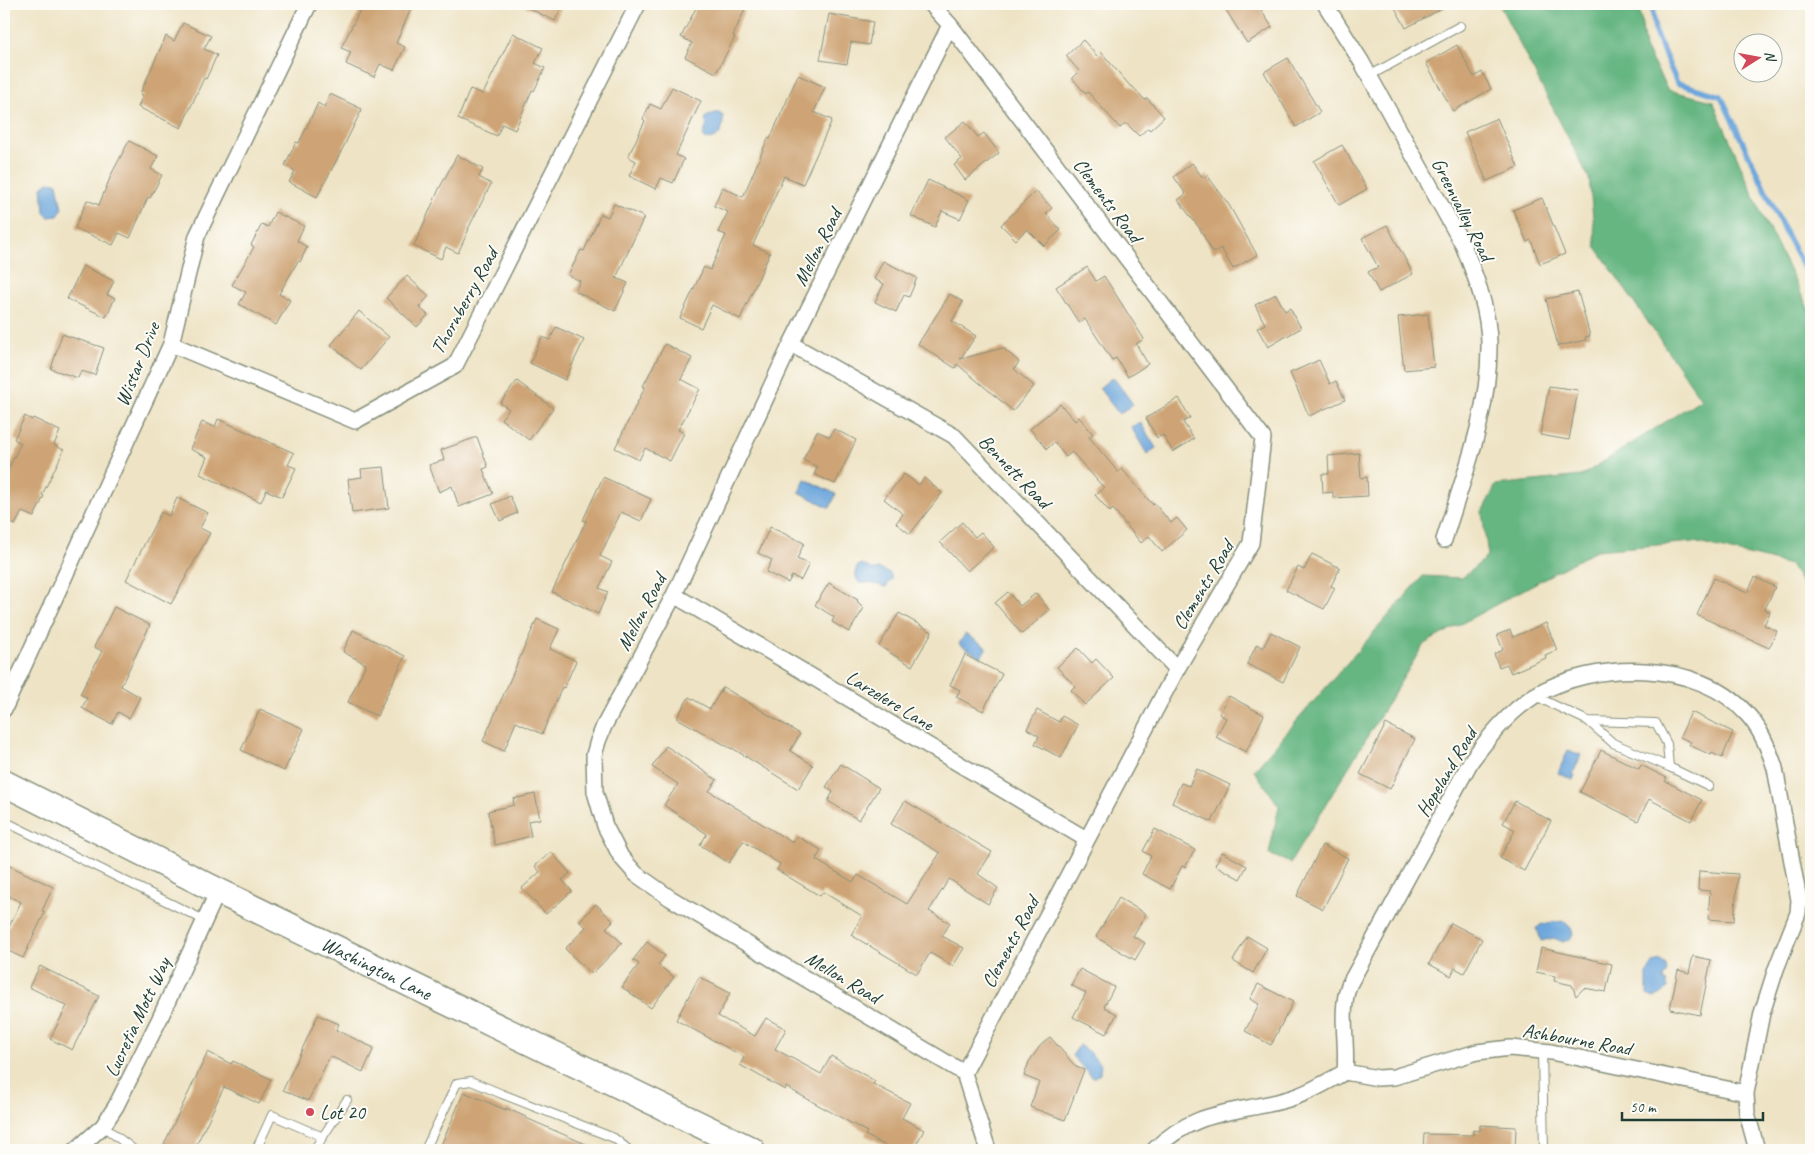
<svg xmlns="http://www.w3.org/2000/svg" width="1815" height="1154" font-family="Caveat,sans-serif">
	<rect width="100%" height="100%" fill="#fdfcf7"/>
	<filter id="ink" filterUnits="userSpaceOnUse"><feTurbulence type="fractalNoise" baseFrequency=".02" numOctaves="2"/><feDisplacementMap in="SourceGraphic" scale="10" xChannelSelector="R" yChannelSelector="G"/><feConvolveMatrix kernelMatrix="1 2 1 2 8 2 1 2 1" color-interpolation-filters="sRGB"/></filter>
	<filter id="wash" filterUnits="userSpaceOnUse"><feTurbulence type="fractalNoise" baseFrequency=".0096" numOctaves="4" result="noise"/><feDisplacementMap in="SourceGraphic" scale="20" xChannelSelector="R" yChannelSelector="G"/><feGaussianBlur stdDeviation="1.12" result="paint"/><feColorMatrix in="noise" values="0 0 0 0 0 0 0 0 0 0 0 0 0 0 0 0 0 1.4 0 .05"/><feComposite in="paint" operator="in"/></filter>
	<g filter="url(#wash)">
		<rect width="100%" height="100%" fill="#eee3c5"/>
		<path fill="#66b682" stroke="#427a5b" d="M1499,4H1639L1645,48L1668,90L1713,101L1762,215L1811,314V599L1790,565L1694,542L1596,550L1424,644L1290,863L1269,854L1279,806L1254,770L1423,576L1462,578L1488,556L1482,512L1496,485L1581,476L1701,399L1596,247L1589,178Z"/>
		<path fill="#6ba5db" stroke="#457188" d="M715,113H719L723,116C724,128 720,142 705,139L703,135L707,125L705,120L706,117Z
			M48,182L57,183L62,209L58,216L49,217L44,213L42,187Z
			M1113,377L1133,404L1119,414L1099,388Z
			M1140,422L1156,448L1147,454L1131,427Z
			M805,479L836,494L830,508L799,492Z
			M861,564L874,570L879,569L890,573L892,579L886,587L870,583H859L856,577V568Z
			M965,634L987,647L981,657L959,644Z
			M1568,750L1581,755L1573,774L1575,775L1573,780L1558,773Z
			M1564,921L1571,928L1573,934L1570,939L1563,942L1554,938L1541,941L1537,928L1540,925L1547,923Z
			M1660,961L1666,965L1667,972L1663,979L1664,981H1666L1668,988L1663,993L1654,998L1647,995V974L1653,963Z
			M1079,1045L1089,1052L1101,1065L1100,1073L1093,1078L1072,1056Z"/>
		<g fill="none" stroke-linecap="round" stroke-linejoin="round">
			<path stroke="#6ba5db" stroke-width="5.5" d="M1652,4L1655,32L1677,83L1721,96L1786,234L1811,281"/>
		</g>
		<g id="blocks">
			<path fill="#cea476" d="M363,4H413L396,43L405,47L394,70L380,64L374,77L346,64L351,52L341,48Z
				M520,4H563L555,21Z
				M698,4H747L733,36L735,37L716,73L685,57L692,43L681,37Z
				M1222,4H1257L1272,27L1247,43Z
				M1393,4H1450L1406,28Z
				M829,14L873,22L869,45L851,42L847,64L820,60Z
				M183,23L211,36L204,49L217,55L206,79L204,78L181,128L138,107L143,95L140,94L166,36L174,41Z
				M513,33L543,48L535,63L545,68L534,91L532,90L515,130L502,124L497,136L458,119L470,89L483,94Z
				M1083,40L1097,56L1101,52L1131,87L1132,86L1145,100L1147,98L1164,117L1150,130L1148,128L1139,136L1126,123L1120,128L1088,92L1086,94L1072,78L1079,71L1066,56Z
				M1457,45L1474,77L1482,72L1491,89L1453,111L1426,63Z
				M1288,58L1320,112L1296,127L1264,72Z
				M798,75L825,87L814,112L832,120L803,184L784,176L753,245L770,253L740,319L712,305L701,328L680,318L704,267L710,270L726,235L718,232L728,212L714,206L722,187L743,197L768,138L770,139Z
				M672,87L701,101L676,155L684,159L673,183L661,178L656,189L629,176L636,161L628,157L645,121L643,119L650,104L661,109Z
				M330,94L362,109L344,146L317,197L289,182L295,171L285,165L296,142L299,143L318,103L324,107Z
				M1497,118L1518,167L1487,181L1465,132Z
				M965,121L978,137L984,133L999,153L965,180L954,165L962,159L945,137Z
				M129,141L158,156L151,169L162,175L150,198L148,197L130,238L119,233L113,245L75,228L87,200L99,205L112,173Z
				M1342,145L1367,189L1339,205L1314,161Z
				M457,155L483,169L479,177L491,184L468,229H469L458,253L446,247L441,259L414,246L439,189Z
				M1192,163L1203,178L1207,175L1229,205L1257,255L1233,269L1221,248L1213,253L1200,229L1178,200L1186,194L1174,177Z
				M928,180L969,200L960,219L942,211L935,227L911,216Z
				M1036,191L1052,208L1046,214L1061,230L1044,246L1027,229L1016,240L1001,225Z
				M1542,198L1565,254L1540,264L1531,240L1527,242L1513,210Z
				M614,204L644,217L616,278L628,283L615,311L575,291L580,281L568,275L581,250L584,251L601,214L608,217Z
				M275,212L304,226L297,241L307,247L300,262L298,261L279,294L290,300L276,325L239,304L246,292L232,285L254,247L251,245L262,224L268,227Z
				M1387,225L1413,274L1379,292L1368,272L1378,267L1362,238Z
				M883,261L917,278L909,297L904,295L896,312L875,302L884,284L874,279Z
				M83,266L114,281L107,295L115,298L106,317L67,299Z
				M1087,267L1096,281L1104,276L1144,339L1136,344L1148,364L1128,377L1116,358L1112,360L1085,319L1079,323L1056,287Z
				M407,276L429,296L419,307L428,315L417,327L386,298Z
				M1578,292L1590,336L1585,337L1586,340L1558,346L1546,299Z
				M950,294L963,302L952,321L976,336L960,359L1003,348L1019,362L1014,369L1034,386L1013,411L957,364L955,368L918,344Z
				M1276,294L1285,311L1290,308L1301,328L1268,347L1257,328L1265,324L1255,305Z
				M359,311L389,337L361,370L331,345Z
				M1428,314L1434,367L1404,370L1398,317Z
				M556,327L584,340L565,380L530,363L542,337L550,340Z
				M62,334L104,348L95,375L81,371L78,378L51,369Z
				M665,344L692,358L681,379L700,389L678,430L684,433L670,461L645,448L639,460L615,448L645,387L643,386Z
				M1319,360L1330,384L1336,381L1345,400L1309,416L1290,373Z
				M517,381L553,408L529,440L501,419L509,409L500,403Z
				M1549,386L1578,390L1569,440L1540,435Z
				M1179,398L1190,418L1183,422L1194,439L1173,452L1163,435L1157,438L1146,418Z
				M1060,404L1075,421L1079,417L1093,434L1089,437L1118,472L1122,469L1153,505L1154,503L1171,523L1177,518L1187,530L1162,552L1149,536L1141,543L1113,509L1110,512L1095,495L1104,488L1072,452L1066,457L1054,442L1047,449L1030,429Z
				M25,416L32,420L33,418L60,431L54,445L64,450L42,495L44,496L34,517L22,512L15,525L4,519V478L21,443L14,439Z
				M218,419L294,453L288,465L296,468L282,497L266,490L261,502L200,474L207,457L190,449L202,422L215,427Z
				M834,429L856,440L835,484L814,474L818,467L803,460L817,431L830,437Z
				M477,437L488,467L483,469L493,494L459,507L452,486L439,492L429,465L444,460L441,450Z
				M1359,453L1361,478L1367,477L1368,496L1333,498V492L1323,493L1322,474H1329L1328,456Z
				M384,467L389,508L352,513L348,479L362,477L361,469Z
				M904,474L919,485L924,478L942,493L910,534L896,523L903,514L884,499Z
				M603,477L651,499L641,521L621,512L600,556L612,562L599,588L608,592L598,614L552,592L586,521L583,520Z
				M510,496L517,513L500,521L492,504Z
				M177,498L208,513L200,528L210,533L171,604L126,580L161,512L169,516Z
				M962,522L975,537L981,532L994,547L967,571L940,542Z
				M770,527L804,543L797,559L809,564L801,580L792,576L788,583L766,572L772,560L758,553Z
				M1312,554L1340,568L1331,586L1335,588L1324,609L1286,590L1298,567L1304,570Z
				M1755,577L1775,587L1765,609L1770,612L1764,625L1777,631L1769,648L1697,615L1714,578L1747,593Z
				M829,583L858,600L857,601L864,608L849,632L832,622L834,617L815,605Z
				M1008,592L1020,606L1036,593L1049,610L1022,634L995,603Z
				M114,607L150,625L121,686L140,697L129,718L118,712L112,724L82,708L87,698L80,694L102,651L94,647Z
				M899,613L932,632L912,666L879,646Z
				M537,619L559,629L550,649L576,661L564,688L562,687L542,734L516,722L504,751L483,741Z
				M1546,623L1557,650L1545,655L1546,658L1511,673L1507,664L1499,667L1494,654L1503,650L1497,635L1510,630L1513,637Z
				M353,630L405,656L377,716L348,702L366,664L343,652Z
				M1271,632L1300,647L1283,682L1247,664L1257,644L1263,648Z
				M1078,648L1092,663L1096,659L1114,678L1085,705L1071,690L1075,686L1057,667Z
				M965,655L1002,674L983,711L956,697L960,690L950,685Z
				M723,687L800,734L790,751L813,765L798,789L732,748V749L677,718L689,697L710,709Z
				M1229,696L1264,715L1246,752L1216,737L1226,718L1219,714Z
				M260,709L304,729L284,771L241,750Z
				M1037,710L1059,722L1062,716L1078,725L1061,758L1035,744L1039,736L1027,729Z
				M1691,712L1733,732L1722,758L1712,753L1711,755L1689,745L1691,742L1680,737Z
				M1386,724L1415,739L1390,789L1360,774Z
				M666,746L717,780L709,791L793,843L797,836L821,850L816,860L853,882L858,875L907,904L940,853L891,824L905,801L992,852L978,874L998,888L988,904L949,879L929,911L950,923L942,936L964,948L953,966L930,953L917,974L851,935L862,916L823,892L820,896L777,870L780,864L743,841L729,863L700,845L707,834L664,805L678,784L652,767Z
				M1601,750L1639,769L1641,765L1667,778L1665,781L1702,800L1691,821L1649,799L1638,821L1580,792Z
				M841,764L879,788L859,820L828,801L833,792L826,787Z
				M1197,769L1230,785L1212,822L1172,803L1181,783L1189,786Z
				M535,794L540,819L528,821L531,836L495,845L488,811L514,805L513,799Z
				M1515,801L1551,821L1524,871L1500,858L1515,830L1503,823Z
				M1155,829L1195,850L1185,867L1182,866L1170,889L1142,874L1151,856L1143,851Z
				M1322,845L1348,858L1323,909L1297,896Z
				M551,852L570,873L562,880L572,891L546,914L522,888L540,872L535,866Z
				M1222,852L1247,866L1240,879L1215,865Z
				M4,863L53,887L42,911L45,912L23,958L4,949V937L21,902L4,894Z
				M1699,871L1738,874L1734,921L1708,919L1710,891L1698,890Z
				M1119,898L1146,914L1133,936L1145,943L1135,960L1096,937Z
				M596,904L613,921L606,928L622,943L592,974L565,949L586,927L579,921Z
				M1451,923L1482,939L1464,973L1455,968L1451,976L1429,964Z
				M1247,936L1267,948L1253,973L1233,961Z
				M647,942L665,956L658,965L674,977L651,1008L622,987L639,964L633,960Z
				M1541,948L1612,964L1606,992L1584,988L1576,996L1572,985L1554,981L1555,976L1536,972Z
				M1693,956L1711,960L1700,1015L1670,1009L1678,970L1689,973Z
				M40,966L99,996L72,1050L50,1039L67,1006L29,987Z
				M1080,969L1114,987L1104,1007L1117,1014L1106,1034L1073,1017L1086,993L1071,985Z
				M699,977L730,993L718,1016L755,1036L766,1018L786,1029L775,1049L821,1074L831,1056L875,1081L873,1084L910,1103L902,1118L924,1130L913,1150H894L865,1135L867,1132L786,1087L785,1090L740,1065L744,1057L676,1020Z
				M1258,984L1293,1002L1271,1045L1245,1031L1259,1004L1250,999Z
				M318,1015L339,1024L336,1030L374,1048L363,1072L330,1056L308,1101L283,1090Z
				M1050,1037L1076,1067L1084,1070L1065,1120L1030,1107L1039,1082L1024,1076L1029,1062L1040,1046Z
				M208,1052L231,1064L233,1061L271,1079L259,1104L224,1087L194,1150H177L164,1144Z
				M464,1092L506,1110V1108L526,1117V1118L599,1150H439Z
				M1480,1125L1516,1127L1515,1150H1423L1424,1134L1473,1135V1130L1480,1131Z"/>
		</g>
	</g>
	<g filter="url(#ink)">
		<use href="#blocks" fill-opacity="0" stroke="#86907c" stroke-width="1"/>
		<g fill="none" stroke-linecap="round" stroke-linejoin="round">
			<g stroke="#86907c" stroke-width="10">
				<path id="lane" d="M1369,76L1460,26
					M1535,696L1588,721L1656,723L1667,744L1669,767L1613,743L1588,721
					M1669,767L1709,786
					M4,821L204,920
					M1542,1051L1544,1150
					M103,1126L134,1150
					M256,1150L272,1115L323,1137
					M314,1150L347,1100
					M425,1150L457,1083L471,1081L502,1094L614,1138L629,1150"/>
			</g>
			<g stroke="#86907c" stroke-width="18">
				<path id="street" d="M931,4L950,25L1263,438L1251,543L1177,669L964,1073L988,1150
					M1325,4L1361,61L1463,245C1476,277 1490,313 1489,348C1489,414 1463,478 1444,540
					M950,25L791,344L674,595L604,726L598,741L594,755L595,792L605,826L621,857L636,874L670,898L964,1073
					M171,344L355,421L455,366L638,4
					M791,344L954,436L1177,669
					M674,595L1086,839
					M4,709L171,344L197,236L309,4
					M1345,1072L1378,1078L1394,1077L1477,1052L1510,1048L1551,1052L1746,1093
					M76,1150L103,1126L116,1106L160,1018L218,891
					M1154,1150C1195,1109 1234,1114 1285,1100C1307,1094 1325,1083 1345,1072C1348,1043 1339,1012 1349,985L1471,761C1489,737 1508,713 1534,696C1593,660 1699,659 1747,714C1761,729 1769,749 1775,768L1799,900L1798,913L1776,969L1762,1013L1746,1093L1747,1113L1757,1150"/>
			</g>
			<g stroke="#86907c" stroke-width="28">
				<g id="primary">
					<path id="s1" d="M4,783L218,891L752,1150"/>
				</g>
			</g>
			<use href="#lane" stroke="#fff" stroke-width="8"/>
			<use href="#street" stroke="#fff" stroke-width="15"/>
			<use href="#primary" stroke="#fff" stroke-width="25"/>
		</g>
	</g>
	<circle fill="#d1495b" stroke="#fdfcf7" stroke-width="2" cx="310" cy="1112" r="5"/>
	<g text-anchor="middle" stroke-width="4" stroke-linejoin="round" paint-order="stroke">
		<g font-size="20" fill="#1f3d34" stroke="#fdfcf7">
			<text transform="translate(1108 200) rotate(53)" y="7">Clements Road</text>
			<text transform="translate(1463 209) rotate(63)" y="7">Greenvalley Road</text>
			<text transform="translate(817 247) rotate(-63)" y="7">Mellon Road</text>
			<text transform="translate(464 301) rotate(-61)" y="7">Thornberry Road</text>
			<text transform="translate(137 364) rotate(-68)" y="7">Wistar Drive</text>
			<text transform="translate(1015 471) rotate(46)" y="7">Bennett Road</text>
			<text transform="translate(1203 585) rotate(-59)" y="7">Clements Road</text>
			<text transform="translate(641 612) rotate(-62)" y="7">Mellon Road</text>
			<text transform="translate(890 700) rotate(31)" y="7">Larzelere Lane</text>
			<text transform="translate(1446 772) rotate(-59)" y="7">Hopeland Road</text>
			<text transform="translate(1010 942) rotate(-62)" y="7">Clements Road</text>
			<text dy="7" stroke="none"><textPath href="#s1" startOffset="416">Washington Lane</textPath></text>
			<text transform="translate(843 977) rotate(31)" y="7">Mellon Road</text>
			<text transform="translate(137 1017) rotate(-65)" y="7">Lucretia Mott Way</text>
			<text transform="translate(1577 1039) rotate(10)" y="7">Ashbourne Road</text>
		</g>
		<g font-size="20" fill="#1f3d34" stroke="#fdfcf7" text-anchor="start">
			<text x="320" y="1119">Lot 20</text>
		</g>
	</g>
	<rect width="1815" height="1154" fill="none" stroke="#fdfcf7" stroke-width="20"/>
	<g transform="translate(1758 58) rotate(79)"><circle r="24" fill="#fdfcf7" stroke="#a4b0a9"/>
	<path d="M0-4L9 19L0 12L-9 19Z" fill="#d1495b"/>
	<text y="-8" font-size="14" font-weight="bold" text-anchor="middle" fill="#1f3d34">N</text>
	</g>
	<path d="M1622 1112v8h141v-8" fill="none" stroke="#1f3d34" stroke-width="2.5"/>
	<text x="1630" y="1112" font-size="15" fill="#1f3d34" stroke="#fdfcf7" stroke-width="4" paint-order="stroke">50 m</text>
</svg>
